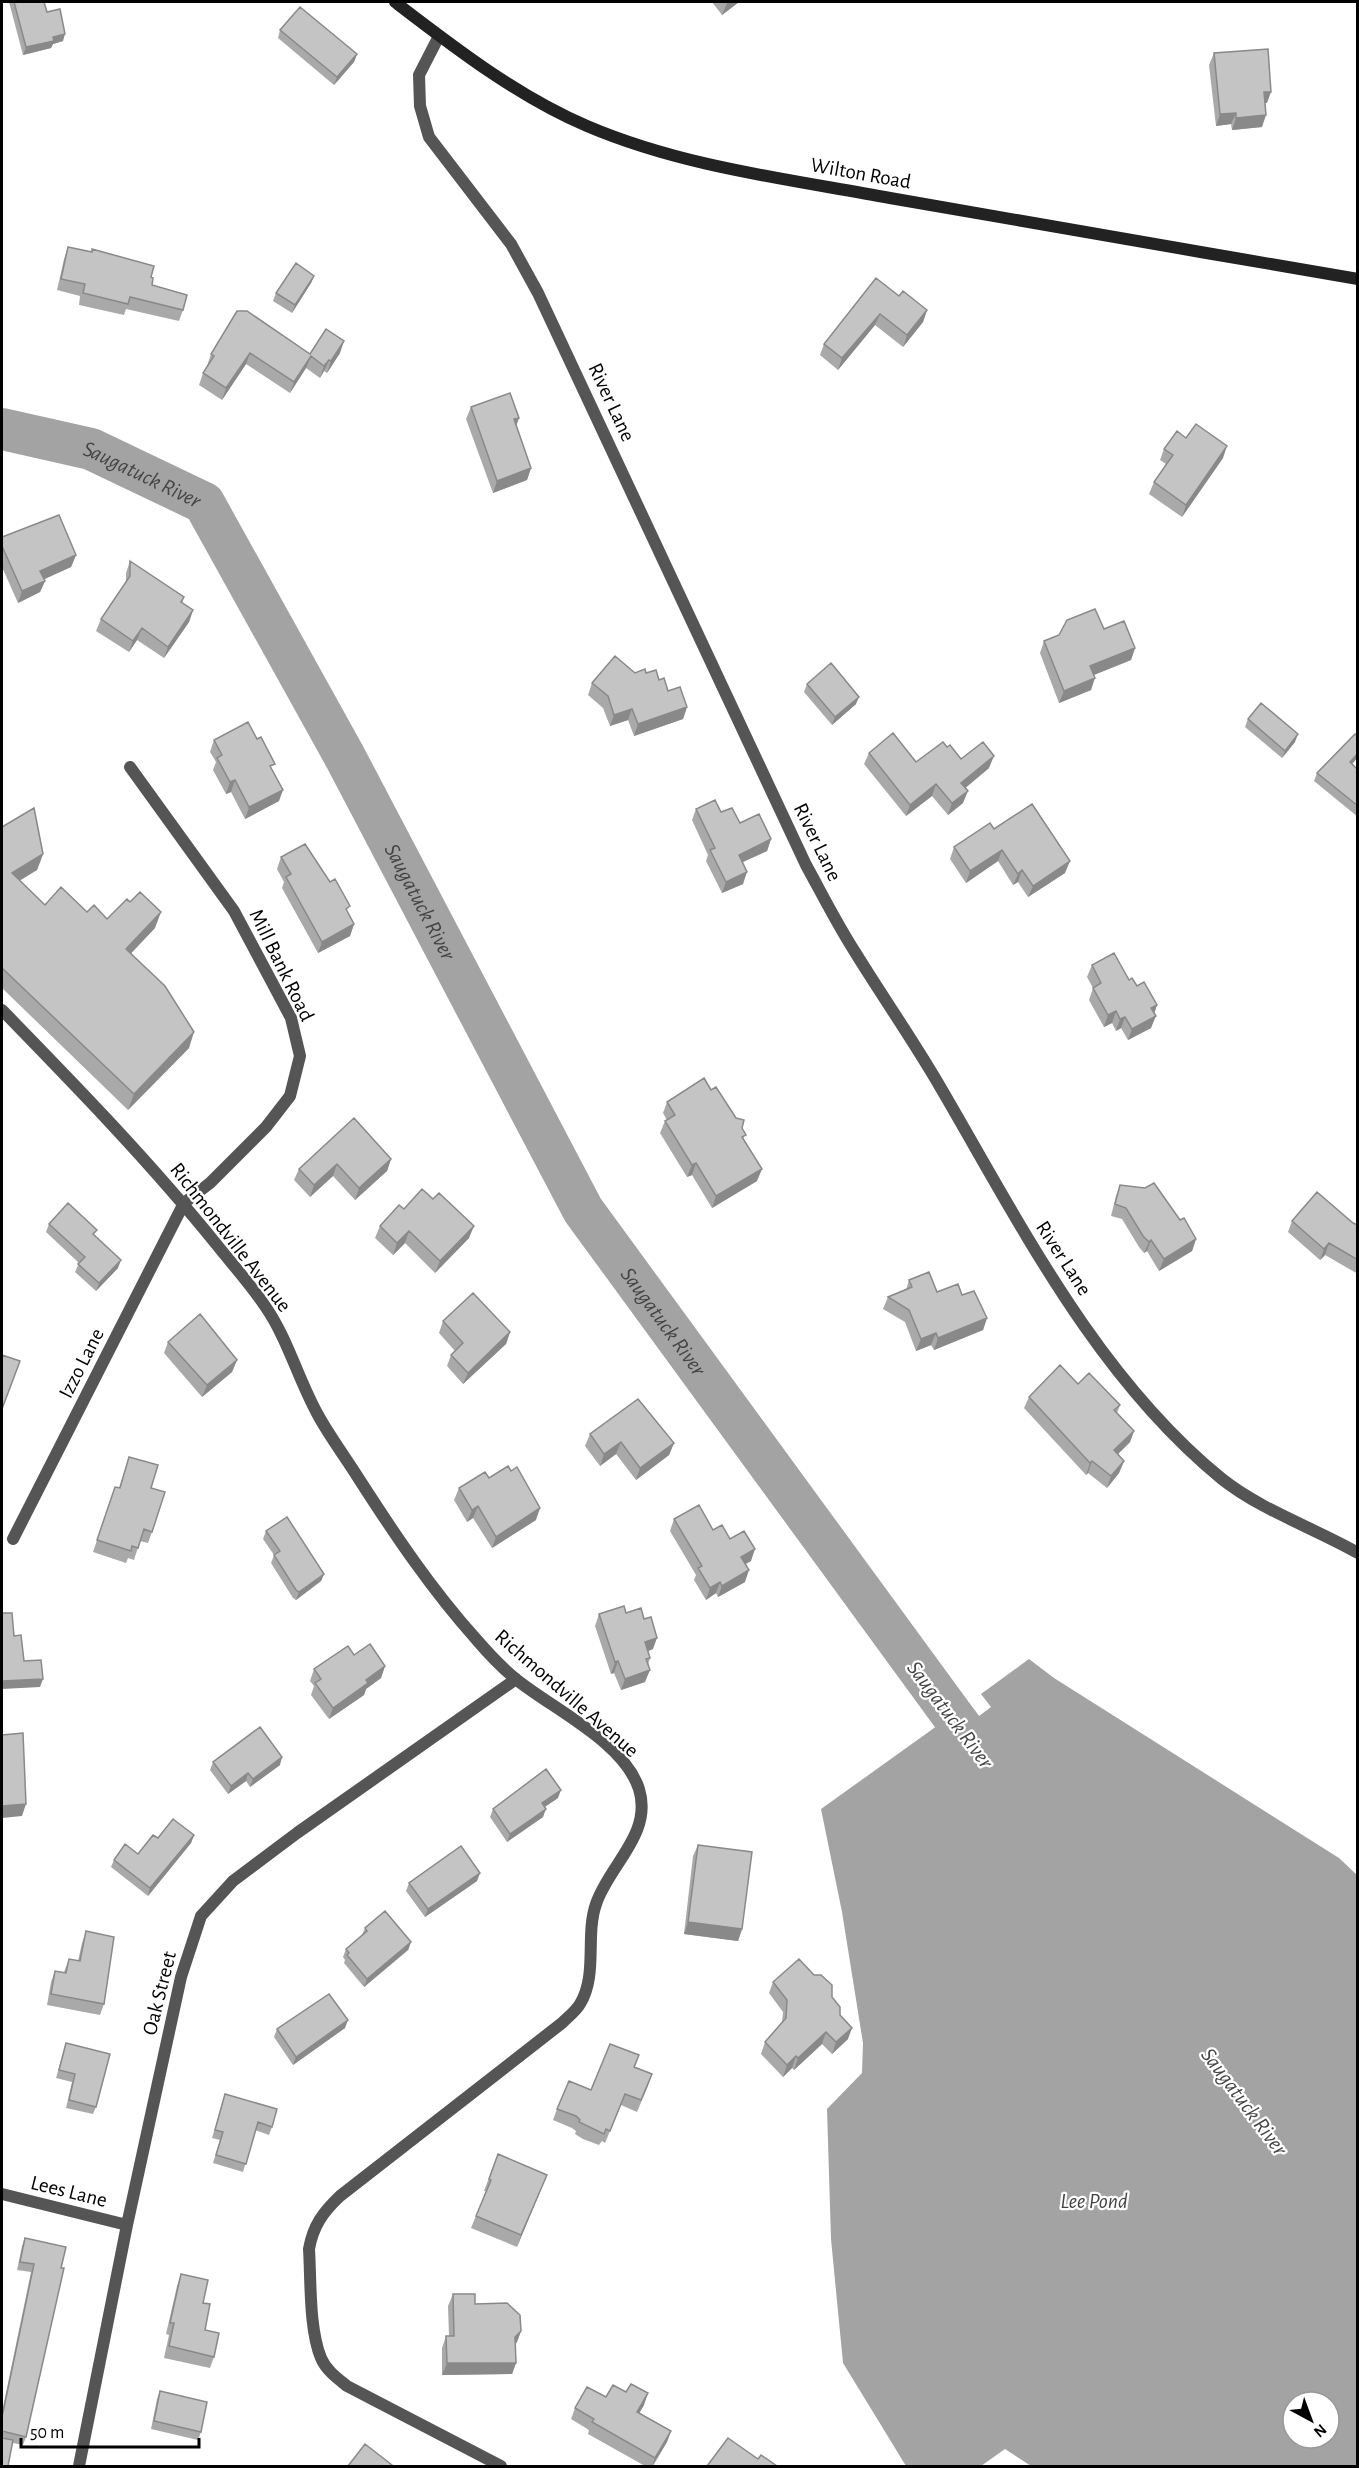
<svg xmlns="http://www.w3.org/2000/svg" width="1359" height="2468" font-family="'Alegreya Sans',sans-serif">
	<rect width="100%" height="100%" fill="#fff"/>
	<path fill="#a3a3a3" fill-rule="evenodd" d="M1029,1659L1054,1678L1339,1858L1357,1875V2466H1031L1005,2449L981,2466H906L843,2363L831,2239L827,2109L862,2073L863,2043L842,1912L821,1809L969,1703L979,1716L991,1707L981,1694ZM1293,2402H1329V2438H1293Z"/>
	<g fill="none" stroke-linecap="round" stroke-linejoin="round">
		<path stroke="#a3a3a3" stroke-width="42" id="s1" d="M2,429L91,449L204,503L345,757L583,1210L985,1760"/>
		<path stroke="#555" stroke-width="12" d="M439,36L419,75L420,106L429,137L511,244L538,293L806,865C822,894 837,924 855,952C884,999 915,1043 942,1090C1022,1227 1097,1377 1222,1479C1261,1510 1314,1528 1358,1553
			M2,1010C76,1086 150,1162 217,1245C233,1265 251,1285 265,1306C288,1339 298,1379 318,1415C330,1437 346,1458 359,1479C395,1535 432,1590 476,1639C488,1653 502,1668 517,1680C553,1709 624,1742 639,1789C653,1834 609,1865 596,1904C585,1936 598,1974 580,2004C576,2011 568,2017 562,2023L340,2196C323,2212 313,2226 309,2249C311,2281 309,2329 321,2358C326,2370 337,2378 347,2386L501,2466
			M13,1539L184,1203L210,1183L266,1127L290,1096L300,1056L291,1018L234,911L130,767
			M2,2194L127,2225
			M79,2466L127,2225L181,1977L201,1916L233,1881L297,1833L516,1679"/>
		<path stroke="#222" stroke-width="12" d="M395,2C455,48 517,96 587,126C683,167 788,179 890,198C1046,226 1202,252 1358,279"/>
	</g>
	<path fill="#a9a9a9" d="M9,2H44L47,12L63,41L53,44L51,48L23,55Z
		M712,2H739L722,15Z
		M280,30L357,54L354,62L334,85L278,38Z
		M1214,53L1267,103H1265L1262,127L1232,130L1231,124L1216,126L1209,65Z
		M68,247L151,277L152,285L183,310L179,321L126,309L124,315L79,305L80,296L57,290L64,259Z
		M314,276L311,283L292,313L273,301L276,293Z
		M899,296L927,310L923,322L903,347L875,325L838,370L820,355L824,344Z
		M237,311L310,354L340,353L327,373L324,371L320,378L306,368L290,393L246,364L222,400L199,385L203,373L208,366H207L211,354Z
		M471,407L519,418L516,426L531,468L527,480L493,493L466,419Z
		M1186,438L1223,458L1182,517L1149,494L1154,482L1166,464L1160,460L1164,449Z
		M2,537L76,555L71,567L44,579L45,581L40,592L18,603L2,567Z
		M130,561L184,597L182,603L193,610L189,622L164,658L137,640L129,652L96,631L101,619L126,582V573Z
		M1044,641L1135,648L1131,660L1094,675L1091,690L1059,703L1040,653Z
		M635,673H646L659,680L668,691L687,707L683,719L634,736L628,720L610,726L603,708L588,695L592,683Z
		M807,684L856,704L832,725L804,692Z
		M1248,719L1295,742L1282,758L1245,727Z
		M214,740L272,770L279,801L245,819L231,792L226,794L213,770L216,762L210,752Z
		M947,747L961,759L989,768L965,788L963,803L948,815L932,796L906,816L864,764L869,753L916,762Z
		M1358,757L1352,764L1358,770V817L1314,781L1317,773Z
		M696,809L721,812L771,839L767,851L743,862V884L722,893L706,861L708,855L692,820Z
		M2,827L43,854L37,870L20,880L45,905L87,912L107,919L155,928L131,953L189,1048L128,1110L2,988Z
		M994,829L1065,873L1028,897L1018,882L1013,885L998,861L966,883L950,859L954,847Z
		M281,857L330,882L354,924L350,936L318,953L282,888L284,882L277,869Z
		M1092,965L1129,980L1157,1005L1154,1013L1151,1028L1128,1040L1121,1028L1116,1031L1112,1023L1104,1027L1089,1000L1093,988L1087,977Z
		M711,1090L742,1128L744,1140L757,1181L712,1208L692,1175L687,1177L660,1133L665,1121L667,1120L663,1113L667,1102Z
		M391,1159L387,1171L355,1200L333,1176L310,1197L294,1180L299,1169Z
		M1120,1185L1180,1220L1196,1239L1192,1251L1159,1271L1147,1251L1144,1253L1139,1247L1122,1219L1111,1216L1116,1196Z
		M404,1209L469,1238L435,1273L405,1243L393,1255L375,1238L380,1226Z
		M1292,1221L1358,1225V1274L1325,1255L1320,1260L1288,1232Z
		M49,1224L95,1235L118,1268L96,1291L75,1272L79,1263L46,1232Z
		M909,1280L937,1292L962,1295L987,1318L983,1330L934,1350L931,1345L916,1351L905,1322L883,1309L888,1297L906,1290Z
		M443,1321L510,1332L506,1344L463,1384L447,1366L451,1355L455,1351L439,1333Z
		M168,1342L237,1360L232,1372L202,1397L164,1353Z
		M1078,1384L1120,1405L1117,1413L1134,1431L1130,1442L1118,1454L1124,1461L1119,1473L1107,1488L1088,1473L1086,1475L1024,1408L1029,1397Z
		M590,1434L674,1443L669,1455L636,1480L616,1454L600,1466L585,1446Z
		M129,1457L151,1488L152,1532L148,1543L140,1541L134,1560L128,1558L126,1563L93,1552L115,1487L119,1488Z
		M489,1478L536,1520L492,1548L473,1518L467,1522L454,1500L459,1488Z
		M674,1519L713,1530L730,1539L751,1561L745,1564V1582L718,1597L716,1593L706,1600L694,1580L696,1575L670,1531Z
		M266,1531L324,1574L321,1581L296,1600L293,1598L271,1563L274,1555L263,1539Z
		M626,1613L653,1649L648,1651L650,1658L648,1665L645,1682L621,1690L614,1673L611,1674L595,1626L599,1614Z
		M354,1655L385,1666L381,1678L366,1689L364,1695L329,1719L311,1695L314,1686L310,1681L314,1669Z
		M213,1762L280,1765L250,1787L246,1781L228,1794L210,1770Z
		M558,1798L544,1807L543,1817L507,1842L490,1817L493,1809Z
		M194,1835L191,1843L148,1896L111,1867L114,1860L138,1854L158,1838Z
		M698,1845L742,1929L738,1941L684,1934L693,1856Z
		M477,1881L425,1917L406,1891L409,1883Z
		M365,1928L411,1942L408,1950L364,1987L344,1963L345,1960L343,1957L346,1949L362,1935Z
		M86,1931L104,2004L100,2015L47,2005L51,1982L55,1971L64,1972L69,1959L78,1961L82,1943Z
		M773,1982L832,1997L840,2015L848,2039L832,2054L822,2044L794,2070L792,2068L783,2077L761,2054L765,2042L782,2023L783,2012L769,1993Z
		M345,2028L293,2065L274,2037L277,2029Z
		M66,2043L96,2107L93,2114L66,2108L72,2082L56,2078Z
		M639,2055L635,2067L652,2074L648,2086L637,2112L621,2105L605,2143L602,2141L599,2145L583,2139L575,2134L576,2131L572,2128L553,2120L557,2109L591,2090Z
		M225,2094L272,2127L269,2135L255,2130L243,2172L213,2163L220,2140L212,2138Z
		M498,2154L547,2175L517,2247L471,2228L486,2191H484Z
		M25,2238L66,2247L26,2437L23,2445L13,2443L2,2466V2412L31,2272L17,2270L22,2246Z
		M181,2274L203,2303L205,2330L214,2357L210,2368L164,2358L169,2335L166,2334L177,2286Z
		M453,2294L475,2304L521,2331L516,2344V2363L512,2374L442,2375V2348L446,2336H449L448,2306Z
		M160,2391L201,2432L198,2440L151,2429L157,2399Z
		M606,2397L644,2405L639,2413L671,2431L667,2442L653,2466H645L588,2434L589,2430L571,2419L575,2408Z"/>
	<path fill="#898989" d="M729,2H739L722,15L727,3Z
		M65,34L63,41L53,44L51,48L23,55L26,47L53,37Z
		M357,54L354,62L334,85L337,77Z
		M1264,92H1271L1267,103L1260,104Z
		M1236,113L1231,124L1216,126L1220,114Z
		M1266,115L1262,127L1232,130L1236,118Z
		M314,276L311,283L292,313L295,305Z
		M927,310L923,322L903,347L907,335Z
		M880,314L875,325L838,370L842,358Z
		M344,341L340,353L327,373L331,361Z
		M250,353L246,364L222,400L226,388Z
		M311,356L306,368L290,393L294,382Z
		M329,360L324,371L320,378L324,366Z
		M519,418L515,429L514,419Z
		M1227,446L1223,458L1182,517L1186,505Z
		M531,468L527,480L493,493L497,481Z
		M76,555L71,567L36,583L40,571Z
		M45,581L40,592L18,603L22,591Z
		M193,610L189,622L164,658L168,647Z
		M142,628L137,640L129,652L133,641Z
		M1135,648L1131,660L1086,678L1090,666Z
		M1095,678L1091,690L1059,703L1064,691Z
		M859,697L856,704L832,725L835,717Z
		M687,707L683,719L634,736L638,724Z
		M632,709L628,720L610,726L614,715Z
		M1298,734L1295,742L1282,758L1285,751Z
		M1358,753V757L1347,770L1350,762Z
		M994,756L989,768L957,795L961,783Z
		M235,780L231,792L226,794L230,782Z
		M936,784L932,796L906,816L910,805Z
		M283,790L279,801L245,819L249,807Z
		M968,791L963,803L948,815L952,803Z
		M771,839L767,851L734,866L739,855Z
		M1002,850L998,861L966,883L970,871Z
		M43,854L37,870L6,889L12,873Z
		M1070,861L1065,873L1028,897L1033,886Z
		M1022,870L1018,882L1013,885L1018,874Z
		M747,872L743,884L722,893L726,882Z
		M161,912L155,928L121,964L126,949Z
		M354,924L350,936L318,953L322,942Z
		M1157,1005L1153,1017L1151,1008Z
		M1116,1011L1112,1023L1104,1027L1108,1015Z
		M1156,1016L1151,1028L1128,1040L1132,1029Z
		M1125,1017L1121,1028L1116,1031L1120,1019Z
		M194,1032L189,1048L128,1110L134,1094Z
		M391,1159L387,1171L355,1200L359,1188Z
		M696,1163L692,1175L687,1177L692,1165Z
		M337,1164L333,1176L310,1197L314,1185Z
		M762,1169L757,1181L712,1208L716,1196Z
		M474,1226L469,1238L435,1273L440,1261Z
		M409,1231L405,1243L393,1255L397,1243Z
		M1196,1239L1192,1251L1159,1271L1164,1259Z
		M1151,1240L1147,1251L1144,1253L1149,1242Z
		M1329,1243L1325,1255L1320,1260L1324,1249Z
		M121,1260L118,1268L96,1291L99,1283Z
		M987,1318L983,1330L934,1350L938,1338Z
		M510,1332L506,1344L463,1384L468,1373Z
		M936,1333L931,1345L916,1351L921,1339Z
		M237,1360L232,1372L202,1397L207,1385Z
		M1134,1431L1130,1442L1110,1462L1114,1450Z
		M621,1442L616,1454L600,1466L604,1454Z
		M674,1443L669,1455L636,1480L640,1468Z
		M1092,1461L1088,1473L1086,1475L1090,1463Z
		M1124,1461L1119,1473L1107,1488L1111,1476Z
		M478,1506L473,1518L467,1522L472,1510Z
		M540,1508L536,1520L492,1548L496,1537Z
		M755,1549L751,1561L737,1569L741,1557Z
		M749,1570L745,1582L718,1597L722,1586Z
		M324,1574L321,1581L296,1600L299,1592Z
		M720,1582L716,1593L706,1600L710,1588Z
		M657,1638L653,1649L641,1654L645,1642Z
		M618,1661L614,1673L611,1674L615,1662Z
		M385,1666L381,1678L366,1689L364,1695L329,1719L333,1708L366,1680Z
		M650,1670L645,1682L621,1690L625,1679Z
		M43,1679L40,1687L2,1689V1681Z
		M282,1757L280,1765L250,1787L253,1779Z
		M248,1773L246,1781L228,1794L231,1786Z
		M561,1790L558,1798L539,1811L542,1803Z
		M26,1804L22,1816L2,1818V1806Z
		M546,1809L543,1817L507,1842L510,1834Z
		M194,1835L191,1843L148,1896L150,1888Z
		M480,1873L477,1881L425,1917L428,1909Z
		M688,1922L742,1929L738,1941L684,1934Z
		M411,1942L408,1950L364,1987L367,1979Z
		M348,2020L345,2028L293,2065L296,2057Z
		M852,2028L848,2039L832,2054L836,2042Z
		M826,2032L822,2044L794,2070L798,2058Z
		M796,2056L792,2068L783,2077L787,2065Z
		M547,2175L542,2186L517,2247L521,2235Z
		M521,2331L517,2342L511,2349L515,2337Z
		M447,2363H516L512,2374L442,2375Z
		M648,2393L644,2405L633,2424L637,2412Z
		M671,2431L667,2442L652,2466L655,2458Z"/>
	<path fill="#c4c4c4" stroke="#898989" stroke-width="1.5" d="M14,2H44L47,12L60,9L65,34L53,37L54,41L26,47Z
		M300,7L357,54L337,77L280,30Z
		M1268,49L1271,92H1264L1266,115L1236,118V113L1220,114L1214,53Z
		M68,247L92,252V249L154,266L151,277L153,278L152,285L187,295L183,310L130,297L128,304L83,293L85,284L61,279Z
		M296,263L314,276L295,305L276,293Z
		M876,278L899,296L903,291L927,310L907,335L880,314L842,358L824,344Z
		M237,311H247L310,354L326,329L344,341L331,361L329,360L324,366L311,356L294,382L250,353L226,388L203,373L214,356L211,354Z
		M510,393L519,418L514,419L531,468L497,481L471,407Z
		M1196,424L1227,446L1186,505L1154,482L1173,455L1164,449L1177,431L1186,438Z
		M59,515L76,555L40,571L45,581L22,591L2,546V537Z
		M130,561L184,597L181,602L193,610L168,647L142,628L133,641L101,619L130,576Z
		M1095,609L1104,629L1124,621L1135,648L1090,666L1095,678L1064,691L1044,641L1059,635L1067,620Z
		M615,656L635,673L645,669L646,673L656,670L659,680L664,678L668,691L680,687L687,707L638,724L632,709L614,715L608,696L592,683Z
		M831,663L859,697L835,717L807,684Z
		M1261,703L1298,734L1285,751L1248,719Z
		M248,722L257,739L261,737L275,764L270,766L283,790L249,807L235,780L230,782L217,758L222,755L214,740Z
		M893,733L916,762L943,742L947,747L950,745L961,759L983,742L994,756L961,783L968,791L952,803L936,784L910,805L869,753Z
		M1355,734L1358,736V753L1350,762L1358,770V806L1317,773Z
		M715,800L721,812L732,808L740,823L759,814L771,839L739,855L747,872L726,882L710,850L715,848L696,809Z
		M1032,804L1070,861L1033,886L1022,870L1018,874L1002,850L970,871L954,847L990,823L994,829Z
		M34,808L43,854L12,873L45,905L61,887L87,912L94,905L107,919L127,899L130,902L140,892L161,912L126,949L165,986L194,1032L134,1094L2,968V827Z
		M305,844L330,882L335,879L350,906L346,909L354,924L322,942L286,877L291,874L281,857Z
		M1114,953L1129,980L1132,978L1137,986L1144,982L1157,1005L1151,1008L1156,1016L1132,1029L1125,1017L1120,1019L1116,1011L1108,1015L1093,988L1101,983L1092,965Z
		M704,1078L711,1090L716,1087L736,1118L744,1120L742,1128L746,1135L742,1137L762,1169L716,1196L696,1163L692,1165L665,1121L675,1115L667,1102Z
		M354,1118L391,1159L359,1188L337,1164L314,1185L299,1169Z
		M1154,1183L1180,1220L1184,1218L1196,1239L1164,1259L1151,1240L1149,1242L1143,1236L1126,1208L1115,1204L1120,1185L1145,1188Z
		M422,1189L433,1199L439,1193L474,1226L440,1261L409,1231L397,1243L380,1226L399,1205L404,1209Z
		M1317,1192L1353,1223L1358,1225V1260L1329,1243L1324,1249L1292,1221Z
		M68,1203L97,1230L93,1234L121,1260L99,1283L78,1264L85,1257L49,1224Z
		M929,1272L937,1292L958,1284L962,1295L974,1291L987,1318L938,1338L936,1333L921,1339L909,1310L888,1297L912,1287L909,1280Z
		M473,1293L510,1332L468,1373L451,1355L463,1343L443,1321Z
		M200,1314L237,1360L207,1385L168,1342Z
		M2,1355L20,1361L2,1409Z
		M1060,1365L1078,1384L1089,1373L1120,1405L1114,1410L1134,1431L1114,1450L1124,1461L1111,1476L1092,1461L1090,1463L1029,1397Z
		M638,1399L674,1443L640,1468L621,1442L604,1454L590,1434Z
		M129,1457L158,1465L151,1488L165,1492L152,1532L144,1529L138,1548L132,1546L131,1551L97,1540L115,1487L120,1488Z
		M508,1466L511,1471L517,1467L540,1508L496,1537L478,1506L472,1510L459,1488L485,1472L489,1478Z
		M699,1505L713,1530L722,1525L730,1539L744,1531L755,1549L741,1557L749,1570L722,1586L720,1582L710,1588L698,1568L702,1566L674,1519Z
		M287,1517L324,1574L299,1592L296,1590L274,1555L280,1551L266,1531Z
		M624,1606L626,1613L641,1608L644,1619L651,1617L657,1638L645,1642L650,1658L646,1659L650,1670L625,1679L618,1661L615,1662L599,1614Z
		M2,1613H12L14,1636L21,1635L24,1661L41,1660L43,1679L2,1681Z
		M370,1644L385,1666L366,1680L368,1683L333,1708L315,1683L321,1679L314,1669L348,1646L354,1655Z
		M260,1727L282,1757L253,1779L248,1773L231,1786L213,1762Z
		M23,1733L26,1804L2,1806V1735Z
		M546,1769L561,1790L542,1803L546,1809L510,1834L493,1809Z
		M173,1819L194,1835L150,1888L114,1860L125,1844L138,1854L153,1835L158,1838Z
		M698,1845L752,1852L742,1929L688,1922Z
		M461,1846L480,1873L428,1909L409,1883Z
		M385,1911L411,1942L367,1979L347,1955L349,1953L346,1949L367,1931L365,1928Z
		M86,1931L114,1937L104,2004L51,1994L55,1971L66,1973L69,1959L80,1961Z
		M799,1959L814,1975H821L832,1985V1997L840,2007V2015L852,2028L836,2042L826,2032L798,2058L796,2056L787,2065L765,2042L786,2018L787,2000L773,1982Z
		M329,1994L348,2020L296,2057L277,2029Z
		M66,2043L110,2054L96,2107L69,2100L75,2074L59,2070Z
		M610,2044L639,2055L634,2067L652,2074L641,2100L625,2094L610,2131L606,2129L604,2134L579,2122L580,2120L576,2116L557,2109L569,2081L591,2090Z
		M225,2094L277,2109L272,2127L258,2122L246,2164L216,2155L223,2132L215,2130Z
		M498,2154L547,2175L521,2235L476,2216L491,2180L489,2179Z
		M25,2238L66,2247L61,2268H64L26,2437L2,2431V2417L34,2264L20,2262Z
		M181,2274L208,2280L203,2303L210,2304L205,2330L219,2333L214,2357L169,2346L174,2323H170Z
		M453,2294H475V2304L507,2303L520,2315L521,2331L515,2337L516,2363H447L446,2336H454Z
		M631,2384L648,2393L637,2412L671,2431L655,2458L592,2422L594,2419L575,2408L587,2387L606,2397L613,2385L626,2392Z
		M160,2391L207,2402L201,2432L154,2421Z
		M2,2438L13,2440L8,2466H2Z
		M728,2438L758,2459L761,2455L777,2466H707Z
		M365,2444L392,2465L391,2466H348Z"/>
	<g text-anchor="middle" stroke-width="4.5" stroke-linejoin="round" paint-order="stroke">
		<g font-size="21" fill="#000" stroke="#fff">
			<text transform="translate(861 173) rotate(10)" y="7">Wilton Road</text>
			<text transform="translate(612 402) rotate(65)" y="7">River Lane</text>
			<text transform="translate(818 842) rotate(64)" y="7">River Lane</text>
			<text transform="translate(282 965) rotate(64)" y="7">Mill Bank Road</text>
			<text transform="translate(231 1237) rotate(52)" y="7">Richmondville Avenue</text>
			<text transform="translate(1064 1258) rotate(57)" y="7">River Lane</text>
			<text transform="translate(81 1363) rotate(-63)" y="7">Izzo Lane</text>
			<text transform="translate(567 1693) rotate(41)" y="7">Richmondville Avenue</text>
			<text transform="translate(159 1993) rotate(-76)" y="7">Oak Street</text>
			<text transform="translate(69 2191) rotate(14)" y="7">Lees Lane</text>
		</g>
		<g font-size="22" font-style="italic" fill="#444" stroke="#fff">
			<text dy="8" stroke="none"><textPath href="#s1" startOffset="148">Saugatuck River</textPath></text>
			<text dy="8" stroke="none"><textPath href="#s1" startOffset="670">Saugatuck River</textPath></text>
			<text dy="8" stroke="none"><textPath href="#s1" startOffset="1156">Saugatuck River</textPath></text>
			<text transform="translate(951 1714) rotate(53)" y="8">Saugatuck River</text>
			<text transform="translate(1245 2101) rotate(53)" y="8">Saugatuck River</text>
			<text x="1094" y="2208">Lee Pond</text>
		</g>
	</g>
	<rect width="1359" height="2468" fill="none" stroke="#000000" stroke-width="6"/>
	<g transform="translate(1311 2420) rotate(139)"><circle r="28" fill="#ffffff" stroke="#999999" stroke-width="1.5"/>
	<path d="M0-4.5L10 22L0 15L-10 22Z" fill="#000000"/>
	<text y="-9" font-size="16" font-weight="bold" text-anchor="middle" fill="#000000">N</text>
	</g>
	<path d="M21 2438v9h178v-9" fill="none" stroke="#000000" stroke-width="3"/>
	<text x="30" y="2438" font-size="18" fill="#000000" stroke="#ffffff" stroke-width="4.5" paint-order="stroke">50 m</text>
</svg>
